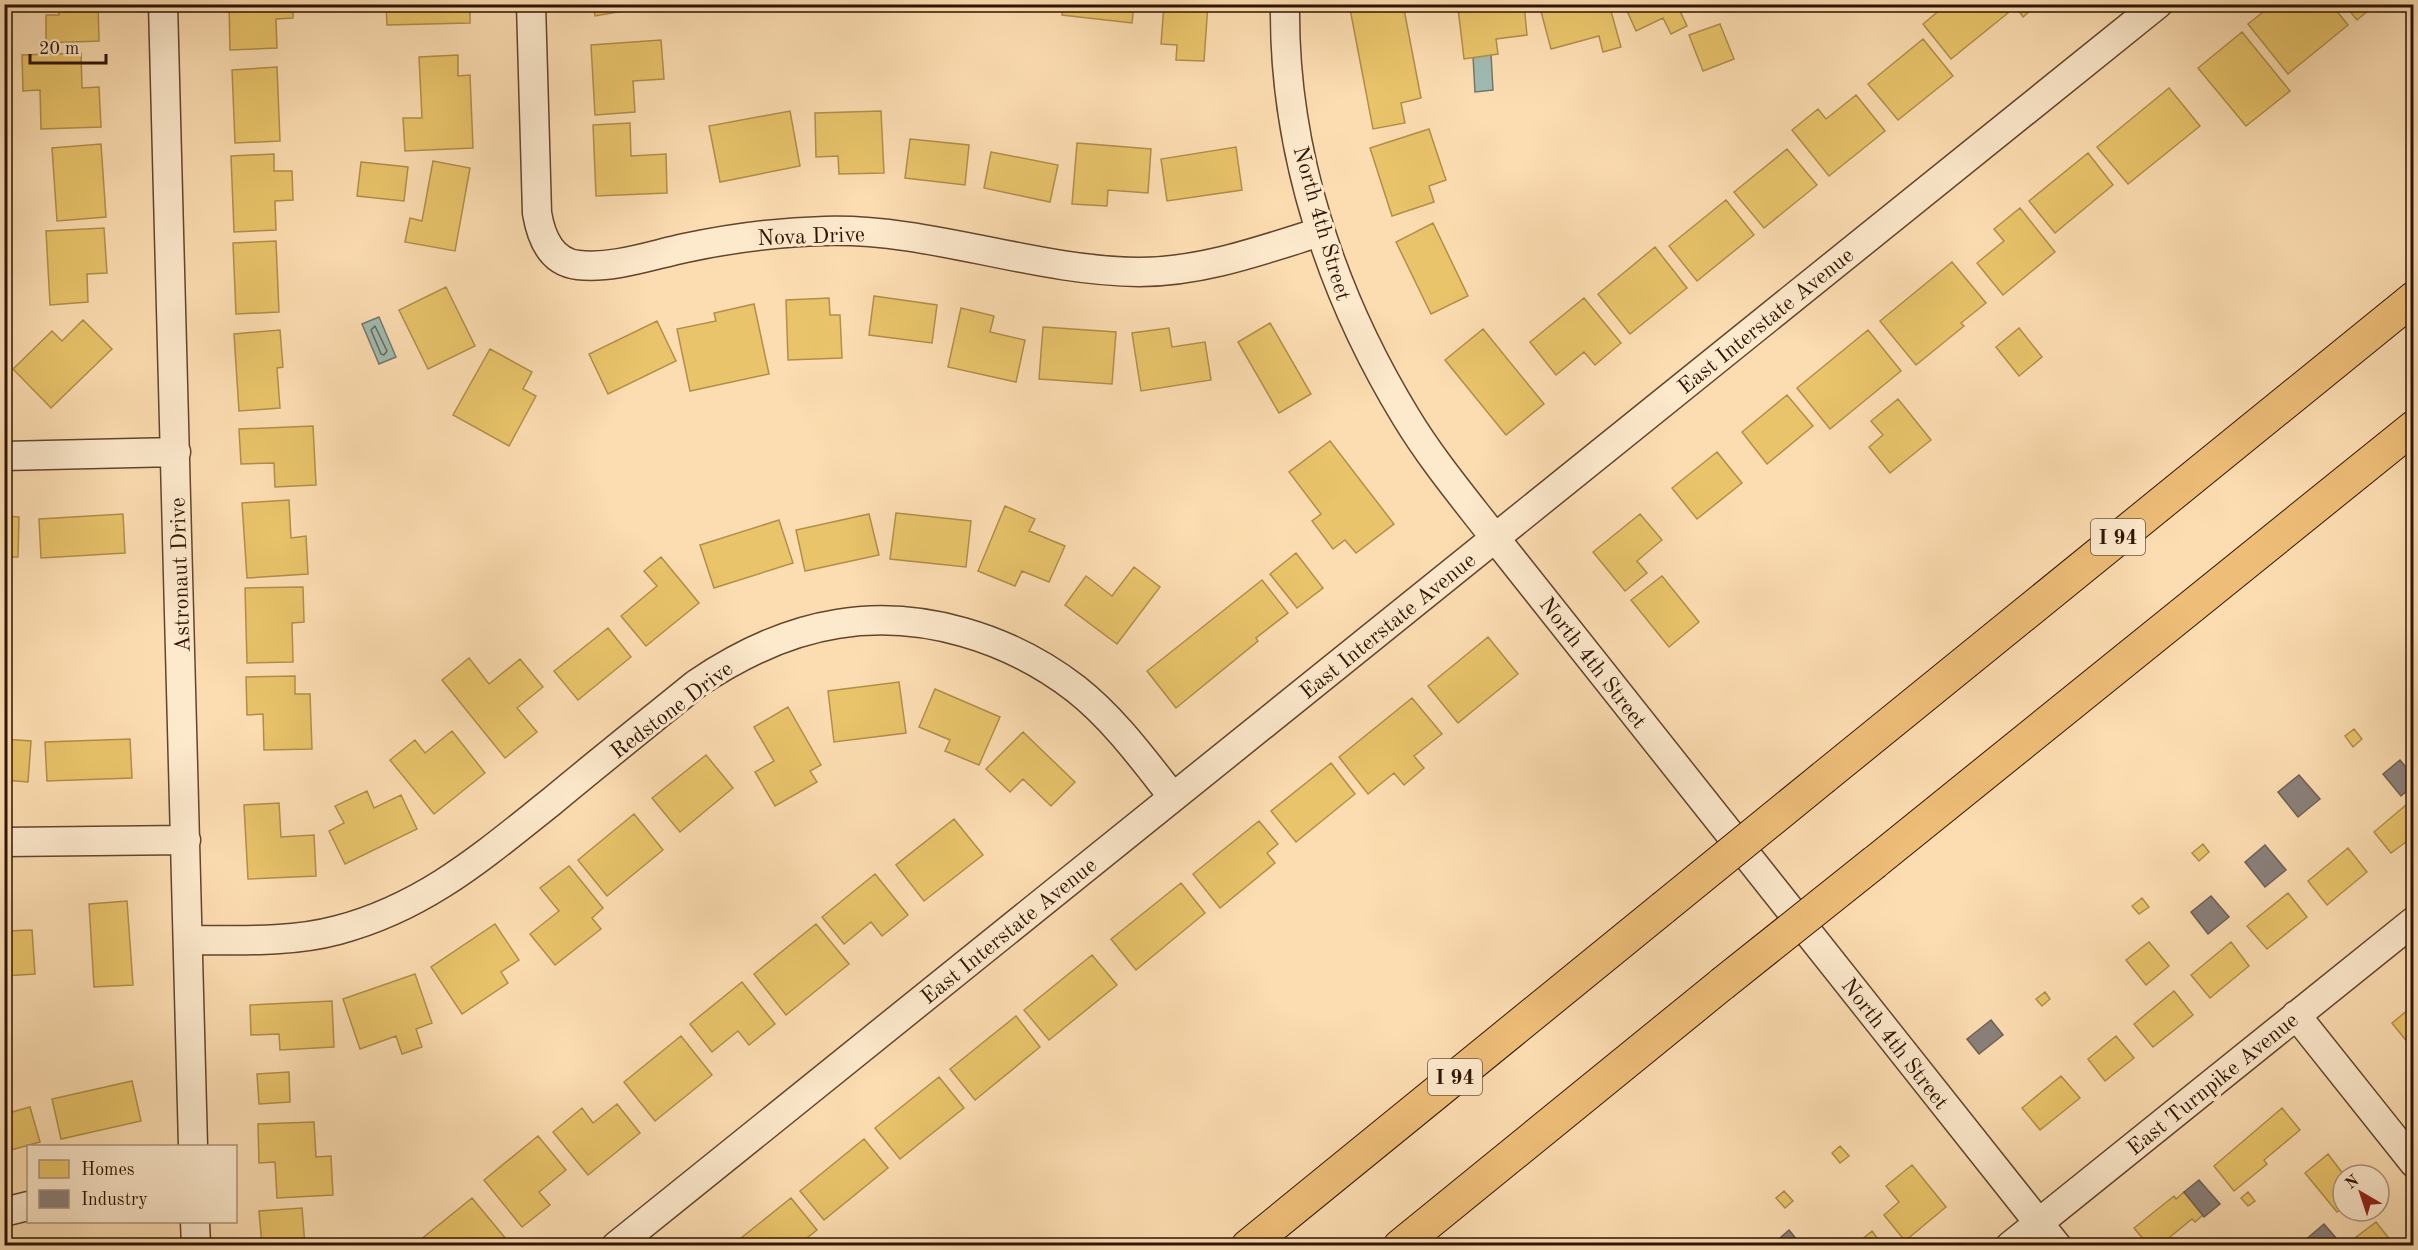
<svg xmlns="http://www.w3.org/2000/svg" width="2418" height="1250" font-family="'Old Standard TT',serif">
	<rect width="100%" height="100%" fill="#fcddb1"/>
	<filter id="stains"><feTurbulence type="fractalNoise" baseFrequency=".00333" numOctaves="4"/><feColorMatrix values="0 0 0 0 .2 0 0 0 0 .09 0 0 0 0 .02 0 0 0 .5 -.17"/></filter>
	<radialGradient id="worn" r=".72"><stop offset=".6" stop-color="#630" stop-opacity="0"/><stop offset="1" stop-color="#630" stop-opacity=".3"/></radialGradient>
	<path fill="#a0bbb2" stroke="#72786b" stroke-width="1.5" d="M1491,54L1493,90L1475,92L1473,56Z
		M379,317L396,357L379,364L362,324Z"/>
	<path fill="#e9c46a" stroke="#b18f4a" stroke-width="1.5" d="M58,4H98L99,41L46,43V15H59Z
		M229,4H293V18L276,19L277,48L230,50Z
		M386,4H470V23L387,25Z
		M593,4H665L595,16Z
		M841,4H884L883,10Z
		M1063,4H1134L1132,23L1062,15Z
		M1164,4H1208L1204,61L1176,60L1177,45L1161,44Z
		M1374,4H1403L1421,98L1401,103L1405,123L1373,129L1350,9Z
		M1482,4H1524L1527,35L1496,39L1498,54L1464,59L1458,8Z
		M1539,4H1609L1621,47L1603,52L1599,36L1551,49Z
		M1624,4H1695L1680,11L1687,26L1671,34L1663,18L1636,31Z
		M1947,4H2000L2008,13L1951,59L1923,24Z
		M2014,4H2038L2023,17Z
		M2273,4H2331L2348,25L2288,74L2248,24Z
		M2344,4H2376L2357,20Z
		M1720,24L1734,59L1703,71L1689,35Z
		M2242,32L2290,91L2246,126L2198,68Z
		M1923,39L1953,76L1898,120L1868,84Z
		M661,40L664,79L633,81L635,112L595,115L591,45Z
		M81,53L82,88L99,87L101,127L41,129L40,90L23,91L22,55Z
		M458,55V76L470,75L473,148L405,151L403,118H422L419,57Z
		M277,67L280,141L235,143L232,70Z
		M2169,88L2200,126L2128,184L2097,147Z
		M1856,95L1885,131L1829,176L1792,130L1818,109L1826,119Z
		M790,111L800,166L720,182L709,126Z
		M881,111L884,173L839,174L838,156L816,157L815,113Z
		M630,123L631,156L666,154L667,193L596,196L593,125Z
		M1429,129L1446,180L1429,186L1434,202L1392,216L1370,148Z
		M910,139L969,145L965,185L905,178Z
		M1077,143L1151,149L1148,193L1108,190L1107,206L1072,204Z
		M101,144L106,217L57,221L52,148Z
		M1236,147L1242,190L1167,201L1161,159Z
		M1787,149L1817,185L1764,228L1734,192Z
		M991,152L1058,165L1050,202L984,188Z
		M2088,153L2113,185L2055,233L2029,201Z
		M274,154V171H292L293,200L275,201L276,230L234,232L231,156Z
		M433,161L470,168L455,251L405,242L410,218L422,221Z
		M361,162L408,167L404,201L357,196Z
		M1726,200L1754,235L1697,281L1669,246Z
		M2020,208L2055,252L2003,295L1977,263L2004,241L1994,229Z
		M1433,223L1468,296L1431,314L1396,242Z
		M104,228L107,273L87,274L88,302L50,305L46,231Z
		M276,241L279,312L236,314L233,243Z
		M1655,247L1687,288L1630,334L1598,294Z
		M1952,262L1986,303L1961,323L1964,326L1916,365L1880,321Z
		M446,287L475,346L428,369L399,310Z
		M874,296L937,305L932,343L869,335Z
		M829,298L830,315H840L842,358L788,360L786,300Z
		M1584,298L1621,343L1595,365L1584,352L1556,375L1530,342Z
		M754,304L769,374L690,391L677,329L716,321L714,313Z
		M961,308L994,316L990,332L1025,340L1016,382L948,367Z
		M83,320L112,349L51,408L13,369L52,331L62,341Z
		M657,321L676,361L608,394L589,354Z
		M1270,323L1311,394L1279,413L1238,342Z
		M1043,327L1116,332L1112,384L1039,379Z
		M1169,328L1172,347L1205,342L1211,380L1141,391L1132,333Z
		M2019,328L2042,357L2019,376L1996,347Z
		M1483,329L1544,404L1506,435L1445,360Z
		M280,330L283,367L277,368L280,408L239,411L234,334Z
		M1868,330L1901,371L1830,429L1797,388Z
		M490,349L532,372L523,389L536,396L509,446L453,415Z
		M1787,395L1813,426L1767,464L1742,432Z
		M1898,399L1931,440L1890,473L1869,447L1883,435L1871,421Z
		M313,426L316,485L275,487L274,463L241,464L239,429Z
		M1330,441L1394,524L1356,553L1345,540L1333,549L1312,521L1321,514L1289,472Z
		M1717,452L1742,483L1697,519L1672,488Z
		M289,500L291,538L306,536L308,574L247,578L242,503Z
		M1005,506L1035,519L1029,531L1065,546L1049,582L1022,571L1015,586L978,571Z
		M896,513L971,521L966,567L890,559Z
		M123,514L125,553L41,558L39,519Z
		M869,514L879,555L805,571L796,530Z
		M1640,514L1662,540L1637,561L1647,573L1625,591L1593,552Z
		M4,516L19,517L18,557H4Z
		M779,520L793,563L714,588L700,545Z
		M1296,553L1323,588L1297,608L1270,574Z
		M661,557L699,603L646,646L621,616L657,586L644,571Z
		M1134,567L1160,587L1117,644L1065,605L1086,576L1112,596Z
		M1662,576L1699,622L1669,647L1631,600Z
		M1262,580L1288,613L1256,638L1258,641L1176,708L1147,671Z
		M303,587L304,622L292,623L293,662L247,663L245,588Z
		M608,628L631,657L578,700L554,671Z
		M1488,637L1518,674L1458,723L1428,686Z
		M469,658L489,684L520,659L543,687L517,708L537,732L505,758L442,680Z
		M295,676V694H310L312,749L264,750L263,714L247,715L246,677Z
		M899,682L906,733L834,742L828,691Z
		M935,689L1000,717L979,765L945,751L950,740L919,727Z
		M1412,698L1442,734L1414,756L1424,768L1404,785L1394,773L1368,794L1339,757Z
		M788,707L821,765L810,771L817,782L775,806L755,772L774,761L754,727Z
		M2354,729L2362,739L2353,747L2345,736Z
		M452,731L485,773L434,814L390,760L415,740L425,753Z
		M1023,732L1075,782L1051,806L1023,779L1010,792L986,769Z
		M4,739L31,741L28,782L4,780Z
		M130,739L132,778L47,781L45,742Z
		M706,755L733,788L680,832L652,798Z
		M1331,763L1355,794L1296,842L1271,811Z
		M367,791L374,808L401,795L417,829L345,864L329,831L344,823L335,806Z
		M2413,799L2414,836L2391,853L2374,832Z
		M279,803L281,837L314,835L316,876L248,879L244,805Z
		M634,814L663,850L607,896L578,860Z
		M954,819L983,855L924,901L896,865Z
		M1259,821L1278,844L1267,853L1275,863L1220,908L1193,874Z
		M2203,844L2209,852L2199,861L2192,853Z
		M2348,848L2367,872L2327,905L2308,881Z
		M569,866L603,908L592,918L601,929L555,965L530,934L559,911L540,888Z
		M875,874L908,915L882,936L871,922L844,944L822,917Z
		M1181,883L1205,913L1136,970L1111,939Z
		M2288,893L2307,917L2267,949L2247,926Z
		M2142,898L2149,907L2139,914L2132,906Z
		M127,901L133,985L94,987L89,904Z
		M495,924L519,960L501,972L508,983L462,1014L431,967Z
		M816,924L849,964L786,1015L754,974Z
		M32,930L35,974L4,976V931Z
		M2149,942L2169,966L2146,985L2126,960Z
		M2231,942L2249,966L2210,998L2191,975Z
		M1092,955L1117,985L1049,1040L1024,1010Z
		M415,974L432,1023L416,1029L422,1047L402,1054L396,1036L360,1049L343,999Z
		M742,982L775,1024L749,1045L738,1031L712,1052L690,1024Z
		M2174,991L2193,1015L2153,1047L2134,1024Z
		M2045,992L2050,999L2042,1006L2036,999Z
		M332,1001L334,1047L280,1050L279,1034L251,1035L250,1005Z
		M2414,1005V1038L2408,1043L2392,1023Z
		M1016,1016L1040,1047L975,1100L950,1069Z
		M681,1036L712,1075L655,1121L624,1082Z
		M2116,1036L2134,1058L2105,1081L2088,1059Z
		M289,1072L290,1102L259,1104L257,1074Z
		M2061,1076L2080,1098L2040,1130L2022,1108Z
		M939,1077L964,1108L900,1159L875,1128Z
		M132,1081L141,1121L61,1139L52,1099Z
		M4,1085L12,1112L30,1107L40,1142L4,1152Z
		M617,1104L640,1133L588,1175L553,1132L582,1108L593,1123Z
		M2282,1108L2300,1130L2264,1160L2267,1164L2234,1191L2214,1166Z
		M314,1122L316,1157L331,1156L333,1195L277,1198L275,1162L259,1163L258,1124Z
		M538,1136L566,1170L539,1192L550,1205L522,1227L484,1180Z
		M864,1139L888,1168L824,1220L800,1191Z
		M1840,1146L1849,1156L1840,1163L1832,1153Z
		M2328,1154L2344,1175L2343,1208L2337,1212L2305,1173Z
		M1912,1165L1946,1207L1905,1241L1884,1215L1899,1202L1886,1186Z
		M1784,1191L1793,1201L1785,1208L1776,1198Z
		M2184,1192L2203,1215L2195,1222L2192,1219L2159,1246H2149L2134,1228L2174,1196L2176,1199Z
		M2248,1192L2255,1201L2248,1206L2241,1198Z
		M472,1198L506,1239L498,1246H422L419,1241Z
		M791,1198L817,1230L797,1246H731Z
		M302,1208L305,1246H262L259,1211Z
		M2376,1222L2395,1246H2361L2355,1238Z
		M1872,1231L1883,1246H1854Z"/>
	<path fill="#8a817c" stroke="#6e6057" stroke-width="1.5" d="M2400,760L2414,777V785L2401,796L2383,774Z
		M2299,775L2320,799L2298,817L2278,792Z
		M2265,845L2286,870L2265,887L2245,862Z
		M2211,896L2229,917L2208,934L2191,912Z
		M1991,1020L2003,1035L1979,1054L1967,1039Z
		M2199,1180L2220,1204L2204,1217L2184,1192Z
		M2324,1224L2336,1238L2327,1246H2308L2304,1241Z
		M1789,1230L1802,1246H1771Z"/>
	<g fill="none" stroke-linecap="round" stroke-linejoin="round">
		<path stroke="#676759" stroke-width="1.5" d="M375,326L387,351L384,355L381,354L371,330Z"/>
		<g stroke="#62462c" stroke-width="31">
			<path id="minor" d="M163,4L193,1146
				M531,4L537,213C541,237 551,262 578,265C613,269 652,255 685,248C732,238 778,232 825,231C931,228 1033,271 1139,272C1202,272 1262,250 1320,232
				M1285,4C1283,150 1331,294 1406,417C1432,460 1464,498 1495,538L2057,1246
				M4,456L176,452
				M4,842L186,840
				M189,940C238,940 290,943 338,930C425,907 483,856 551,802C599,762 648,723 696,684C739,655 786,632 837,624C921,610 1010,638 1076,689C1114,719 1143,759 1173,797
				M2296,1015L2414,1163
				M4,1212L28,1206
				M195,1222L196,1246
				M616,1246L2158,4
				M2010,1246L2414,921"/>
		</g>
		<g stroke="#2e1300" stroke-width="35">
			<path id="highway" d="M1824,777L2414,298
				M1875,862L2414,427
				M1248,1246L1663,908
				M1400,1246L1722,984"/>
		</g>
		<use href="#minor" stroke="#fde9cc" stroke-width="28"/>
		<use href="#highway" stroke="#eebe78" stroke-width="33"/>
		<g stroke="#2e1300" stroke-width="35" stroke-linecap="butt">
			<path id="highway-bridge" d="M1663,908L1824,777
				M1722,984L1875,862"/>
		</g>
		<use href="#highway-bridge" stroke="#eebe78" stroke-width="33"/>
	</g>
	<g text-anchor="middle" stroke-width="6" stroke-linejoin="round" paint-order="stroke">
		<g fill="#fde9cc" stroke="#6c533d" stroke-width="1.5">
			<rect x="2091" y="519" width="54" height="36" rx="4.5"/>
			<rect x="1428" y="1059" width="54" height="36" rx="4.5"/>
		</g>
		<g font-size="21" font-weight="bold" fill="#2e1300">
			<text x="2118" y="544">I 94</text>
			<text x="1455" y="1084">I 94</text>
		</g>
		<g font-size="22" fill="#2e1300" stroke="#fde9cc">
			<text transform="translate(1323 223) rotate(74)" y="8">North 4th Street</text>
			<text transform="translate(811 235) rotate(-2)" y="8">Nova Drive</text>
			<text transform="translate(1765 320) rotate(-39)" y="8">East Interstate Avenue</text>
			<text transform="translate(179 575) rotate(-92)" y="8">Astronaut Drive</text>
			<text transform="translate(1387 625) rotate(-39)" y="8">East Interstate Avenue</text>
			<text transform="translate(1594 662) rotate(52)" y="8">North 4th Street</text>
			<text transform="translate(671 709) rotate(-37)" y="8">Redstone Drive</text>
			<text transform="translate(1008 930) rotate(-39)" y="8">East Interstate Avenue</text>
			<text transform="translate(1896 1043) rotate(52)" y="8">North 4th Street</text>
			<text transform="translate(2212 1083) rotate(-39)" y="8">East Turnpike Avenue</text>
		</g>
	</g>
	<rect width="2418" height="1250" fill="none" stroke="#fcddb1" stroke-width="24"/>
	<rect x="6" y="6" width="2406" height="1238" fill="none" stroke="#2e1300" stroke-width="3"/>
	<rect x="12" y="12" width="2394" height="1226" fill="none" stroke="#2e1300" stroke-width="1.5"/>
	<rect x="27" y="1145" width="210" height="78" fill="#fde9cc" stroke="#aa937a" stroke-width="1.5"/>
	<rect x="39" y="1160" width="30" height="18" fill="#e9c46a" stroke="#aa937a" stroke-width="1.5"/>
	<text x="81" y="1175" font-size="18" fill="#2e1300">Homes</text>
	<rect x="39" y="1190" width="30" height="18" fill="#8a817c" stroke="#aa937a" stroke-width="1.5"/>
	<text x="81" y="1205" font-size="18" fill="#2e1300">Industry</text>
	<g transform="translate(2361 1193) rotate(321)"><circle r="28" fill="#fde9cc" stroke="#aa937a" stroke-width="1.5"/>
	<path d="M0-4.5L10 22L0 15L-10 22Z" fill="#8f2418"/>
	<text y="-9" font-size="16" font-weight="bold" text-anchor="middle" fill="#2e1300">N</text>
	</g>
	<path d="M30 54v9h76v-9" fill="none" stroke="#2e1300" stroke-width="3"/>
	<text x="39" y="54" font-size="18" fill="#2e1300" stroke="#fde9cc" stroke-width="4.5" paint-order="stroke">20 m</text>
	<rect width="100%" height="100%" filter="url(#stains)"/>
	<rect width="100%" height="100%" fill="url(#worn)"/>
</svg>
